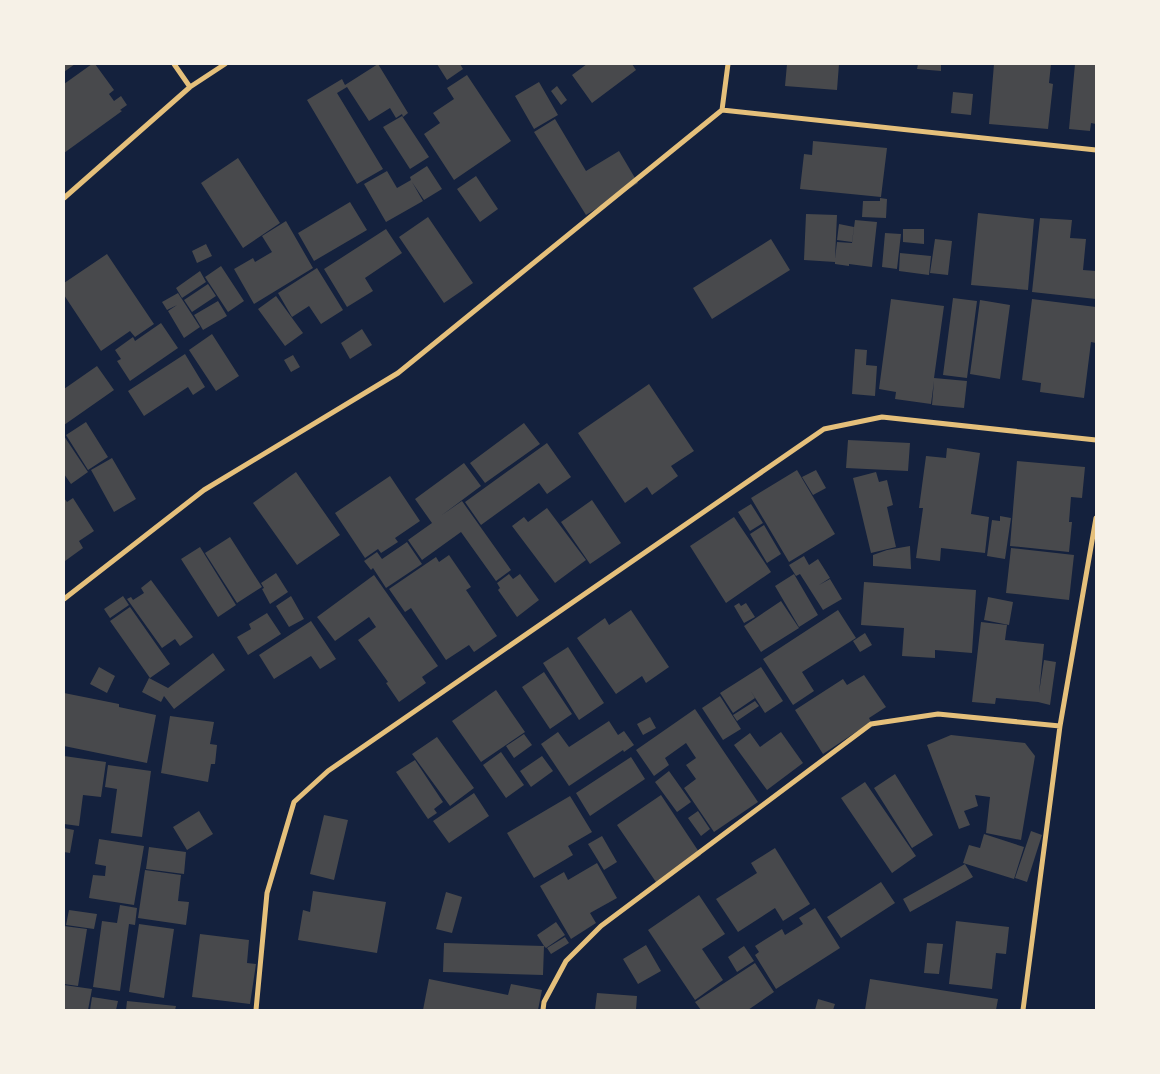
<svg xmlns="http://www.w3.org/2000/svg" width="1160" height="1074" font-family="Rubik,sans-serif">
	<rect width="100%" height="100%" fill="#14213d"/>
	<path fill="#48494c" d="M64,64H75L64,72Z
		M92,64H95L114,90L109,94L114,101L121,96L127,105L120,110L122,111L64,153V84Z
		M378,64L408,113L403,117L402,114L396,118L390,108L369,121L347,87L337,93L383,169L357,184L307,100L342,79L345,85Z
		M437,64H460L463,69L447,80Z
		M587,64H632L636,70L592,103L572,75Z
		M787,64H839L837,90L785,86Z
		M918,64H941V71L917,69Z
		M994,64H1051L1049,83L1053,84L1048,129L989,124Z
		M1075,64H1096V124L1091,123L1090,131L1069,129Z
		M467,75L511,141L454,180L424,134L440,123L433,113L454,99L447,88Z
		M539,82L558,115L534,129L515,96Z
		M557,86L567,100L561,105L551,91Z
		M953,92L973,94L971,115L951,113Z
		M402,116L429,157L410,169L383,127Z
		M555,119L586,171L619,151L638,183L586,215L534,132Z
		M813,141L887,148L881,197L800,189L804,154L812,155Z
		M238,158L280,223L243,248L201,183Z
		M427,166L442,189L424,200L412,182L423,201L386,222L364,184L387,171L397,188L411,180L410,177Z
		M476,176L498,209L480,222L457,189Z
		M880,198L887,199L886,218L862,217L863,201H880Z
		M350,202L367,230L314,261L298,233Z
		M978,213L1034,219L1028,290L971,285Z
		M806,214L837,215L835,259L837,242L852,243L855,220L877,222L872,267L849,264V266L835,264V262L804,260Z
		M428,217L473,283L444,303L399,237Z
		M1040,218L1072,220L1070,238L1086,239L1083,270L1096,271V299L1032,292Z
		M286,221L313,268L254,304L234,269L253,258L255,262L272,252L262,236Z
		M839,224L854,227L852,242L837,240Z
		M386,229L402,253L365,278L373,291L347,307L324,269Z
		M903,229H924V244L903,242Z
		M885,233L901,234L897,269L882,267Z
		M771,239L790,270L712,319L693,288Z
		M935,239L952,241L948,275L930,273Z
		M206,244L212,256L197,263L192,251Z
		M900,253L931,256L929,275L899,271Z
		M107,254L154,324L135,337L130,331L101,351L64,295V283Z
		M221,266L244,301L228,312L205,277Z
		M317,268L343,310L321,324L309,306L292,317L278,293Z
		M200,271L206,282L182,298L176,288Z
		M208,284L216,296L192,312L184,300Z
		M178,293L200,327L184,338L168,311L177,305L167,310L162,302Z
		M276,296L303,333L285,346L258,309Z
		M953,298L977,301L967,378L943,375Z
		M891,299L944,306L934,378L967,381L964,408L932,405L934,381L931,404L895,399L896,392L879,389Z
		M1032,299L1096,307V343L1091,342L1084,398L1040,392L1041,383L1022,380Z
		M980,300L1010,305L1000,379L970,374Z
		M218,301L227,316L203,330L194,315Z
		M161,323L178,348L130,381L117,361L121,359L115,350L133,337L135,341Z
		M362,329L372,345L350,359L341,343Z
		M212,334L239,376L216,391L189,350Z
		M855,349L867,350L866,365L877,366L875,396L852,394Z
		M185,354L205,387L193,395L188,387L144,416L128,391Z
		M293,355L300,367L291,372L284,360Z
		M97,366L114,390L64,425V389Z
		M649,384L694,451L671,466L678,476L652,495L647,487L625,503L578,433Z
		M86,422L108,457L88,470L66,435Z
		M524,423L540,444L485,483L470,463Z
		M64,436L88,472L71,484L64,474Z
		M848,440L910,443L908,471L846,468Z
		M547,443L571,477L547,494L539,483L481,525L465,502Z
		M947,448L980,453L971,514L989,517L985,553L941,548L940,561L916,558L923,508H919L926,456L946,458Z
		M112,458L136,499L114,512L91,470Z
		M1017,461L1085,467L1082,498L1071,497L1069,522H1072L1069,552L1010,546Z
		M464,463L481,486L442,515L462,501L511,570L496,581L461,532L422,560L408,540L432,523L415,499Z
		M797,470L835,534L789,562L751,498Z
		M816,470L826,488L813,495L802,477Z
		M296,472L340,535L297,565L253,503Z
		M876,472L879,482L887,480L893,505L887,507L896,547L871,553L853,478Z
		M390,476L420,521L395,538L398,542L381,553L378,549L365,558L335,513Z
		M64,498L67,502L73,498L94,531L79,541L83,548L65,561Z
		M592,500L621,543L590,564L561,522Z
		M751,504L763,523L750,531L738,512Z
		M547,508L586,560L555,583L512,526L524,517L528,522Z
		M1000,516L1011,518L1005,559L987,556L992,520L1000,521Z
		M734,517L771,572L726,603L690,546Z
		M764,525L781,554L767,563L750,534Z
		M230,537L262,587L237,603L205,553Z
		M407,542L422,564L386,588L373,568L371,570L364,561L377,552L382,559Z
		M910,546L911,569L873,566V555L887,550Z
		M200,547L236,605L218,617L181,559Z
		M1011,548L1074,555L1069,600L1006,593Z
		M449,555L471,587L466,590L497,636L474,652L469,645L446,660L411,608L405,612L389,589L436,557L439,562Z
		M804,556L809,565L818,559L830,578L819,585L830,579L842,599L823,610L800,574L796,576L789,565Z
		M276,573L288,592L270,604L262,589L264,588L261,583Z
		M509,574L513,579L520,574L539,600L517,617L498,590L500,588L497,583Z
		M794,574L818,615L799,627L775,586Z
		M374,575L438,666L422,677L426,683L399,702L386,683L388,682L358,640L376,627L369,617L335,641L317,617Z
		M151,580L193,637L180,646L175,639L162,648L127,599L131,597L133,600L144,593L141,588Z
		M864,582L976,590L972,653L935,650V658L902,656L904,628L861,625Z
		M123,596L129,605L110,618L104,609Z
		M291,596L304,619L289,627L276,606Z
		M988,597L1013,602L1009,625L984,620Z
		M781,601L799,628L761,652L744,626Z
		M739,603L741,606L746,603L755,617L744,623L734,606Z
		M130,607L170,664L150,678L110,621Z
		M631,610L669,667L646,683L642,676L616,694L577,638L605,618L609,625Z
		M838,610L856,638L802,672L814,691L793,705L763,659Z
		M267,613L281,634L248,655L237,637L251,629L249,624Z
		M311,621L336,659L320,669L311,656L274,679L259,655Z
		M981,622L1007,625L1005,640L1044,644L1039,693L1044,660L1056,662L1050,705L1038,702L996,698L995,704L972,702Z
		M865,633L872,645L860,652L853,641Z
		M568,647L604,703L579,720L543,663Z
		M213,653L225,670L174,709L164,696L161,702L142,692L149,678L168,688Z
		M99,667L115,676L107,693L90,684Z
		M761,667L783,701L765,713L750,690L755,698L733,713L720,693Z
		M544,672L572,714L550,729L522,687Z
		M864,675L886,707L869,718L871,722L823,754L795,710L843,679L847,685Z
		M496,690L525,732L481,762L452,721Z
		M64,693L119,704V707L156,715L147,763L64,746Z
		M720,696L741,729L723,740L702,708Z
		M755,701L759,706L737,721L733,715Z
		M695,709L758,802L714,832L684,788L696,779L686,765L696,758L686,743L665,758L669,765L654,776L636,750Z
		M170,716L214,722L210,744L217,745L215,764H211L208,782L161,773Z
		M650,717L656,728L643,735L637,724Z
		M609,721L618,735L624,731L634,745L624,752L623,750L569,786L541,744L558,732L569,747Z
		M781,732L803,763L767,790L734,745L750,733L760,747Z
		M524,734L532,745L514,758L506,746Z
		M951,735L1025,743L1035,756L1021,840L986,833L990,797L975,795L978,806L964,811L970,825L959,829L927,745Z
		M437,737L474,788L450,806L412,754Z
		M501,752L524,785L506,798L483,765Z
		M64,756L106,762L101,797L83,795L79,826L64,824Z
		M542,756L553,771L531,787L520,771Z
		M631,757L645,779L590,816L576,793Z
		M415,760L443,802L434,809L437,813L428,819L396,772Z
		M108,765L151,771L142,837L111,833L117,789L105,787Z
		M669,771L691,802L677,812L655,782Z
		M895,774L933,835L912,848L874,788Z
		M865,782L916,856L892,873L841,798Z
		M474,793L489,816L449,843L433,821Z
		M661,795L701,855L658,885L617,825Z
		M570,796L592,832L568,846L573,855L534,878L507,833Z
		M199,811L213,834L187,850L173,827Z
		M698,811L710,829L701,836L688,818Z
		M324,815L348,820L334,880L310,874Z
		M64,828L74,830L70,853L64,852Z
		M1031,831L1042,835L1027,882L1015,878Z
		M984,834L1024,847L1014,879L963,863L969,845L980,848Z
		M602,836L617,862L604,870L588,844Z
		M99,839L144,846L134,905L89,898L93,875L105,876L106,866L95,864Z
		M149,847L186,852L184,874L146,869Z
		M775,848L810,904L783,921L775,908L738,932L716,899L757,873L751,863Z
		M597,863L617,898L590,913L596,923L571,939L540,886L564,872L568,880Z
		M965,864L973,877L910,912L903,899Z
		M145,870L181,875L178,901L189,902L186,925L138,918Z
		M881,882L895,903L841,938L827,917Z
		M313,891L386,902L377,953L298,940L303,910L310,912Z
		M446,892L462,897L452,933L436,929Z
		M699,895L725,934L702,949L723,980L695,1000L648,930Z
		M120,905L137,908L135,925L129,924L120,991L93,987L102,921L117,923Z
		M815,908L840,948L776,989L755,955L759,952L755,946L782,929L785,935L803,924L799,918Z
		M69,910L97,914L94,929L66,925Z
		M956,921L1009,927L1006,954L996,953L992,989L949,984Z
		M556,922L565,935L546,948L544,946L543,975L443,972L444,943L544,946L537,935Z
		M139,924L174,929L164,998L129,992Z
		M64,926L87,929L78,986L64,984Z
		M200,934L249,940L247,963L256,964L250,1004L192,997Z
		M565,937L569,943L551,954L547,948Z
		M927,943L943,944L939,974L924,973Z
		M646,945L661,971L638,984L623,959Z
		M744,946L754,961L737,972L728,957Z
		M755,963L774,992L748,1010H701L695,1002Z
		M429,979L508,995L511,984L542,990L538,1010H423Z
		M870,979L998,999L996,1010H865Z
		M64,985L92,989L88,1010H64Z
		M597,993L637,996L636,1010H595Z
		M92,997L118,1001L116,1010H90Z
		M818,999L835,1004L833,1010H815Z
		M127,1001L176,1006L175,1010H126Z"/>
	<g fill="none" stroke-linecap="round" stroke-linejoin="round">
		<path stroke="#e5c07b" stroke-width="5" d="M174,64L190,87
			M722,110L1096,150
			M64,198L190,87L225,64
			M64,599L204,490L398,373L722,110L728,64
			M256,1010L267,893L294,802L328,771L824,429L882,417L1096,440
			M543,1010L544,1002L566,961L601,926L871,724L938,714L1060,726
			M1023,1010L1060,726L1096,518"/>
	</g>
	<rect width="1160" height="1074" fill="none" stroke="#f6f1e7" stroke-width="130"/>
</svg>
